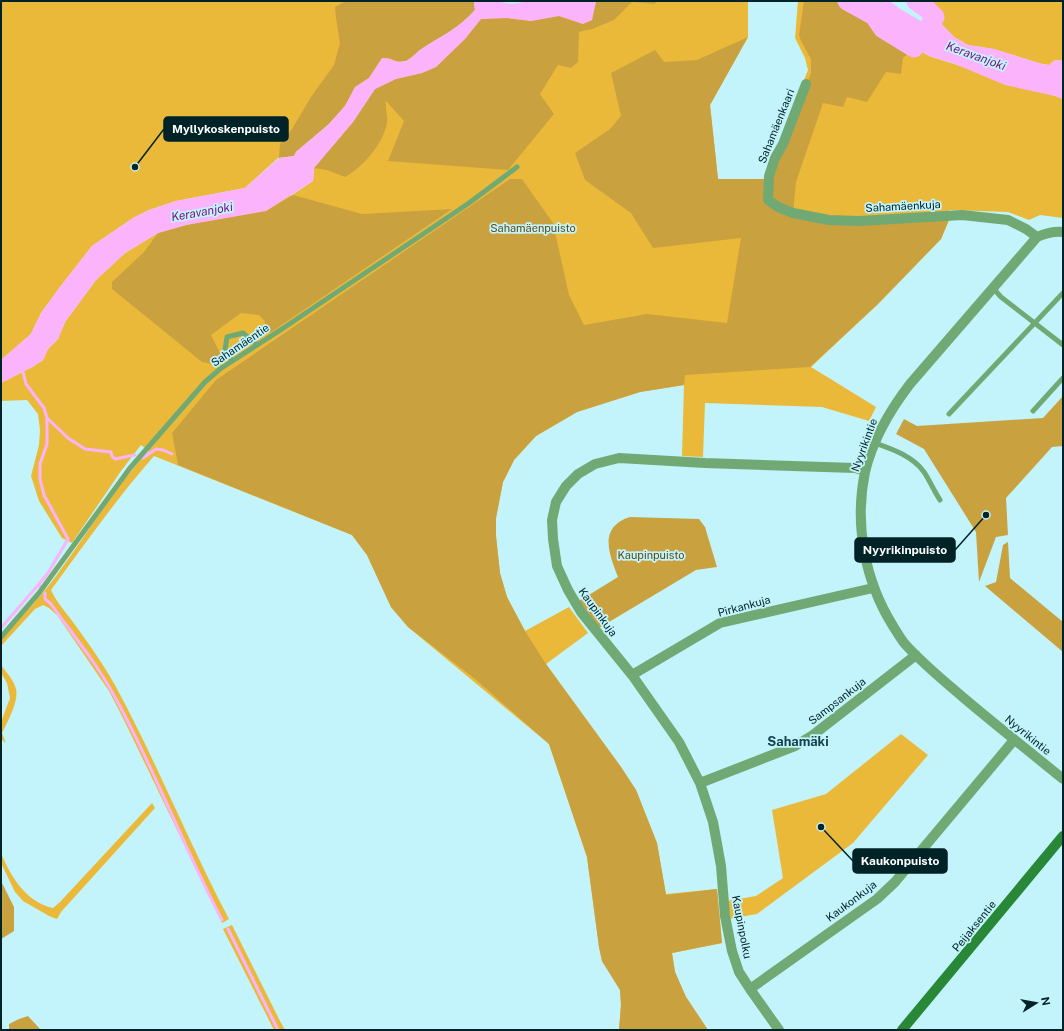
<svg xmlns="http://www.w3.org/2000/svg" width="1064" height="1031" font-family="'Public Sans',sans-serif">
	<rect width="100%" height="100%" fill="#c3f4fb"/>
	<path fill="#ebb939" d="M1,1H475L278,158L245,188L176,201L149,210L133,218L92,246L60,287L41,313L31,334L1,360Z
		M596,1H748V37L710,105L718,179H765L808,70L805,58L795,38L798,1H847L874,16L883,29L929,56L1055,96L1063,99V218L1040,215L1029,220L1008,212L949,210V220L941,239L878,304L811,367L876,407L869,421L822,407L705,403L703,457L682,456L684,385L640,392L577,412L536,436L514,460L503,482L496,518V536L500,573L507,597L525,631L569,607L588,633L546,664L621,767L636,790L657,843L666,894L717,889L722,943L672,953L675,972L686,997L708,1030H619L621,1005L620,990L602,961L599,947L587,857L549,744L408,627L391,607L367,555L352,535L154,456C117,498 84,545 51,590C56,601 63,609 70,618C86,640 103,663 116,687C157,763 189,843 229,919L222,923L123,718L109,691L57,615L49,608L43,605L35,609L1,646V639C22,616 44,594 61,569C90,530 115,486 149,451L141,445L121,471L72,543L62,538L39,501L31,476L39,445L40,430L38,414L27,400L1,401V383L34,366L43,360L48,349L58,339L65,322L96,280L125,253L158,233L292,195L313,181L314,168L353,122L375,89L481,19L595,7Z
		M916,1H1063V61L1055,60L1049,65L1042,64L994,49L968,45L954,37L927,9Z
		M1,665C6,672 14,680 16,689C19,701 7,723 2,733L6,743L1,739V722L10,698L7,683L1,673Z
		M901,734L928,755L853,843L757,914L728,919L727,901L756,896L783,878L772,810L826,794Z
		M152,803L155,808L61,912L57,919L49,916L23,901L15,892L1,863V853C11,877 26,902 53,908L60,902Z
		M232,925L281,1023L285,1030H274L223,929Z"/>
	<path fill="#caa13f" d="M346,1H475L474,2L475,10C460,28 439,37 420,50C416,53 411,59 406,61C395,64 393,57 382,58L369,78L355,87L345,106L329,124L296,152L294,156L279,158L280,144L292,129L311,97L334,65L340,43L336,18L335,7Z
		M596,1H658L654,4L632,2L614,20L592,29L579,32L578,62L571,68L558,65L540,94L554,114L508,170L388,161L404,121L386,101C385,108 388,116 387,123C383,144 363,167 345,177L327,170L314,168L353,122L375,89L396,79L422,73L436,67L465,39L481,19L507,18L531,21L559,16L583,24L592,20Z
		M804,1H847L874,16L883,29L914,48L903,58L901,74L886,72L867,102L847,97L843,107L823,103L796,182L793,213L771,199V180L811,73V59L801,41L799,35Z
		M748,37L710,105L718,179H765L766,204L792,217L830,225L949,220L941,239L878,304L810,367L685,375L684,385L640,392L577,412L536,436L514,460L503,482L496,518V536L500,573L507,597L525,631L546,664L621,767L636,790L657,843L666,895L717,889L722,943L672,953L675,972L686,997L708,1030H619L621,1005L620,990L602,961L599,947L587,857L549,744L475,679L408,627L391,607L367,555L352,535L178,465L172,433L216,380L510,179H522L553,223L569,295L584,325L647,314L727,323L741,238L653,248L631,213L585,180L575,153L610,129L621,116L611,73L655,50L664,62L697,60Z
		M293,195L362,214L452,209L270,333L268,332L264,320L259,315L241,313L211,335L222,357L216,365L202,362L112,289V282L144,252L158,233L186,225L266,211Z
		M1063,396V446L1052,447L1006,498L1008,535L996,537L979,582L976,532L924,449L896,434L904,419L917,426L1043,418Z
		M630,517L699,519L705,527L717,567L696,570L599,628L579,601L618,577C609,554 598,527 630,517Z
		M1008,542L1010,578L1063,622V652L985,586L996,582L1003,545Z
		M1,881L14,907V931L1,939Z
		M28,1016L41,1030H9V1024L19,1019Z"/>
	<path fill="#fbb4fc" d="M475,1C482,1 489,0 496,1C506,3 514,6 525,1H596L592,20L583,24L559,16L531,21L507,18L481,19L465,39L436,67L422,73L396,79L375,89L353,122L314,168L313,181L266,211L186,225L158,233L125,253L96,280L65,322L58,339L48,349L43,360L34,366L1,383V360L31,334L41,313L60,287L92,246L133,218L149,210L176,201L245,188L279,158L294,156L296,152L329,124L345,106L355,87L369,78L382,58C393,57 395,64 406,61C411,59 416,53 420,50C439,37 460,28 475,10L474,2Z
		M935,17L954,37L968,45L994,49L1042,64L1049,65L1055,60L1063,61V99L1055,96L1005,85L955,64L929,56L914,48Z"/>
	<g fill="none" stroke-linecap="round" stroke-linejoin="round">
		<path stroke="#fbb4fc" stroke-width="3" d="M22,368L26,384L44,408L47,418V444L40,464V479L44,495L68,539L48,573L39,584L40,587
			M47,418L68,438L85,449L111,452L112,456L115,459L135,455
			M143,458L156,449L163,450L172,454
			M45,593V599L51,604C73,635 98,665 116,699C155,770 184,848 222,920
			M1,628L39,584
			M228,929L278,1030"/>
		<path stroke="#fbb4fc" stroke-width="19" d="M847,1L874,16L883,29L914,48L935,17L927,9L916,1
			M874,1L895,17L946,47"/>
		<path stroke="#71a974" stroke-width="5" d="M993,288L1001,297L1063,345
			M232,361L225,350L227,337L243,333L257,345
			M1033,411L1063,378
			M949,414L1063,293
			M875,443C892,449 913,456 924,472C930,481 934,491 940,500
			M1,637L39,593L130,468L205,382L220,369L282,329L389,257L469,203L517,167"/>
		<path stroke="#71a974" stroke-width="10" d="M806,84L783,144L775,158L769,176L768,200L778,207L793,213L829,220L859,221L962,215L1008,220L1026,229L1037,237
			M1063,232C1053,231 1046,233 1037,237L910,384C890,410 873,439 865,472C854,525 865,581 893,626C897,632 900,638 905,644C923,664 944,681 965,699C997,726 1030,752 1063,779
			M632,675L720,623L873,588
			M700,783L795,746L813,735L916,655
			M750,989L739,972L732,951L725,916L721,866L713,822L700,783L679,742L632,675L581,612L568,590L557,566L553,539L552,520L556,502L566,486L578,474L595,464L619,458L705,463L855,468L865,471
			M779,1030L750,989L877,899L895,882L1014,740"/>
		<path stroke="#288838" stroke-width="10" d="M902,1030L1063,836"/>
	</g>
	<g text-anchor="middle" stroke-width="3.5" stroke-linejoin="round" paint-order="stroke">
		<g font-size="11" fill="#002327" stroke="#c3f4fb">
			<text transform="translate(776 126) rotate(-68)" y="4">Sahamäenkaari</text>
			<text transform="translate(903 206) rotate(-3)" y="4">Sahamäenkuja</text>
			<text transform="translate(240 345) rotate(-34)" y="4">Sahamäentie</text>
			<text transform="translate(864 445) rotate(-70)" y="4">Nyyrikintie</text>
			<text transform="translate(744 606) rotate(-15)" y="4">Pirkankuja</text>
			<text transform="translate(598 612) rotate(54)" y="4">Kaupinkuja</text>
			<text transform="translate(837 701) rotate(-38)" y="4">Sampsankuja</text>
			<text transform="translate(1028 735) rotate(39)" y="4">Nyyrikintie</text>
			<text transform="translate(851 901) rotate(-37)" y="4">Kaukonkuja</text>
			<text transform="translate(974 926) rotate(-51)" y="4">Peijaksentie</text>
			<text transform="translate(742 927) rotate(79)" y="4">Kaupinpolku</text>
		</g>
		<g font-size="11" fill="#5e4914" stroke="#c3f4fb">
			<text x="533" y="232">Sahamäenpuisto</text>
			<text x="651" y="559">Kaupinpuisto</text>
		</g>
		<g font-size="12" font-style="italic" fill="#7e1384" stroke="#c3f4fb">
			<text transform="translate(976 56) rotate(20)" y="4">Keravanjoki</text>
			<text transform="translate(202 212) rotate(-10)" y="4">Keravanjoki</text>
		</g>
		<g font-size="13" font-weight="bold" fill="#134349" stroke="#c3f4fb">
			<text x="798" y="746">Sahamäki</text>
		</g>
	</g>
	<path fill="none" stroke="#002327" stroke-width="1.5" d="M135 167L164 129M986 515L955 550M821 827L853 861"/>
	<g fill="#002327" stroke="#c3f4fb" stroke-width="1.5">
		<circle cx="135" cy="167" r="4"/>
		<circle cx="986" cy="515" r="4"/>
		<circle cx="821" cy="827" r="4"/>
	</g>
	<g fill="#002327" stroke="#002327" stroke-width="1.5">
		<rect x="164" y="117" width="124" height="24" rx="4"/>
		<rect x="855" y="538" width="100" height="24" rx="4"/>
		<rect x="853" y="849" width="94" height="24" rx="4"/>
	</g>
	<g font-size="12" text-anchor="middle" font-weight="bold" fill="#fff">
		<text x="226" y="133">Myllykoskenpuisto</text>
		<text x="905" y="554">Nyyrikinpuisto</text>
		<text x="900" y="865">Kaukonpuisto</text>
	</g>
	<rect width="1064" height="1031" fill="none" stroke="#002327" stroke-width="4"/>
	<g transform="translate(1036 1003) rotate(79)" stroke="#c3f4fb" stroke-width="3" paint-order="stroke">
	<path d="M0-3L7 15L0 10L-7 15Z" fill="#002327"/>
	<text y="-6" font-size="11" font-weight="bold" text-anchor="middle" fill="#002327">N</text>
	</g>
</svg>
